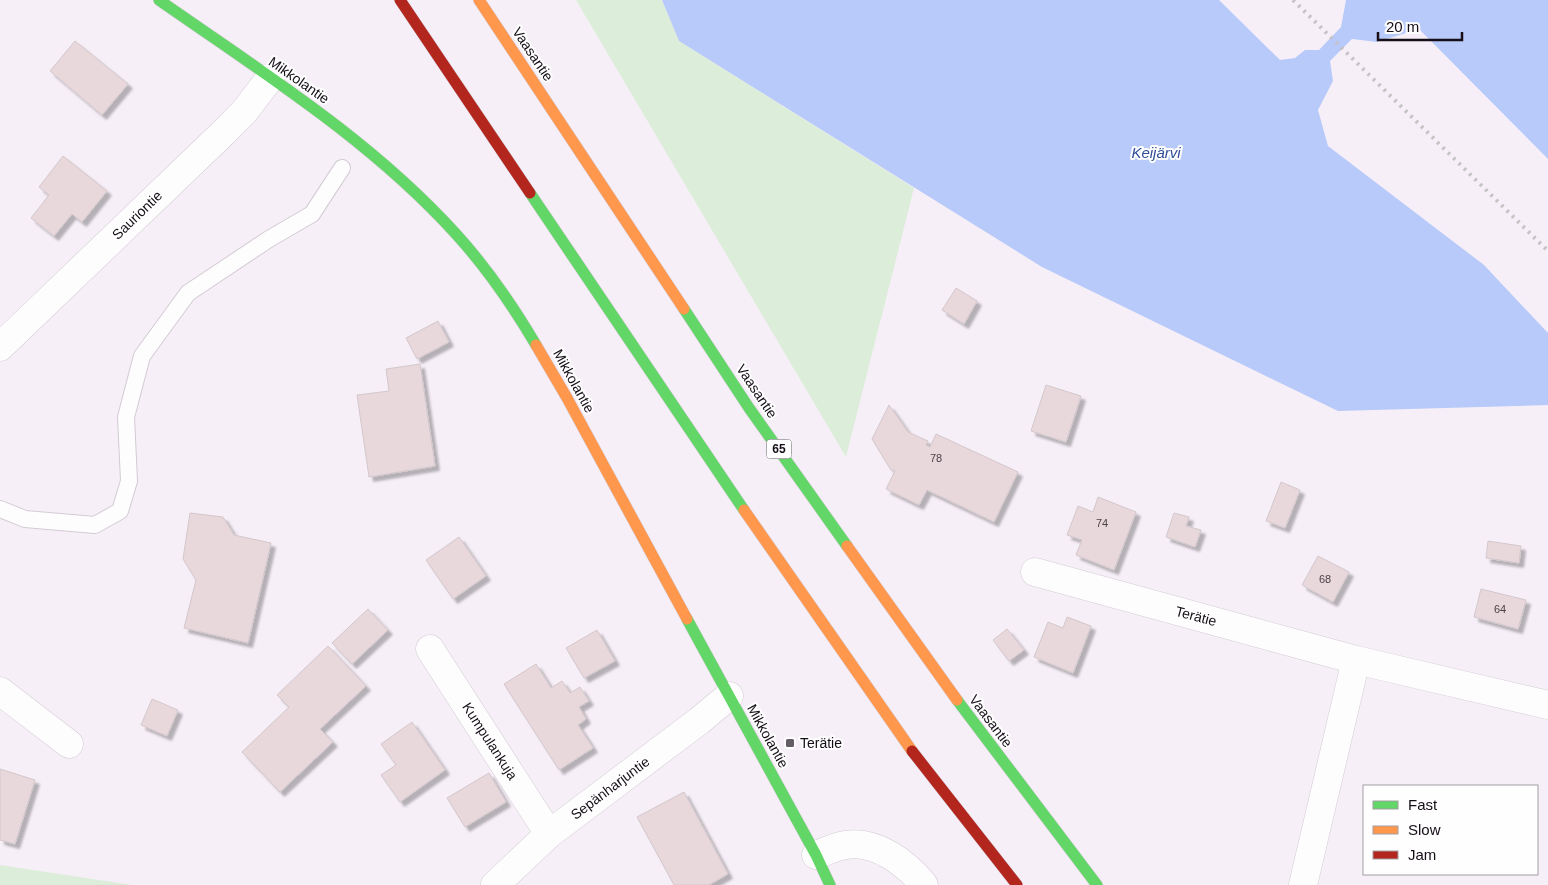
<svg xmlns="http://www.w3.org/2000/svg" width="1548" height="885" font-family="Arial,sans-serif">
	<defs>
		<filter id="shadow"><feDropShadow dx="4.5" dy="4.5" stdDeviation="1" flood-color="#0004"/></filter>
	</defs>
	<rect width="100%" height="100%" fill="#f7eff8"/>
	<path fill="#dceed9" d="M576,0H662L679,41L914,188L846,457Z
		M0,865L132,885H0Z"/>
	<path fill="#b7caf9" d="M662,0H1219L1280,60L1295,58L1305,50H1319L1341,27L1346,0H1548V159L1419,29L1377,42L1352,39L1330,61L1333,81L1318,110L1328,146L1484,265L1548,333V405L1338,411L1042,267L679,41Z"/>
	<path fill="#e8d8db" stroke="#d2c7cb" filter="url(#shadow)" d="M75,41L128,84L102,115L50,71Z
		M63,156L107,191L82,222L72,214L54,236L31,218L49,195L39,187Z
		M956,288L977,301L964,324L942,310Z
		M438,321L449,342L417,359L406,338Z
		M420,364L435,466L369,477L357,395L389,391L386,369Z
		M1046,385L1081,396L1066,442L1031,431Z
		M889,405L908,432L928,441L926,445L930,447L936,434L1018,472L994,522L927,490L919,505L886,489L895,471L891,470L872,439Z
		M1281,482L1300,490L1285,528L1266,521Z
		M1098,497L1136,512L1114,570L1076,555L1082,540L1067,535L1078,506L1093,512Z
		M190,513L223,517L234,535L271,543L248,643L184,628L196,580L183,559Z
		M1174,513L1189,517L1186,526L1201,530L1195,547L1166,537Z
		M459,537L486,576L453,599L426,560Z
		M1488,541L1521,546L1519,563L1486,558Z
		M1318,556L1349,572L1333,602L1302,585Z
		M1481,589L1526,600L1518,629L1474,617Z
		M368,609L388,630L352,664L332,643Z
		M1067,617L1091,626L1073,673L1034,657L1048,622L1063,628Z
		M1007,629L1024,650L1009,661L993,640Z
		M597,630L615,661L584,678L566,648Z
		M328,646L366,686L320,729L333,742L280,792L242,752L289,707L277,695Z
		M536,664L551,688L562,681L570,693L580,687L589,701L579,707L586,719L578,725L593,748L559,770L504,684Z
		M152,699L178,710L167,736L141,725Z
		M412,722L445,770L400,802L381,775L396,765L381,744Z
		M0,769L35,780L15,844L0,840Z
		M489,773L506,802L465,827L447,798Z
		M684,792L728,874L709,885H674L637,817Z"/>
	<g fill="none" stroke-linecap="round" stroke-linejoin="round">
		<g stroke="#d3cbd4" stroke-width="18">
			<path id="lane" d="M0,509L25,519L95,525L120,511L129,481L126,417L142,356L188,293L269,239L312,214L342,168"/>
		</g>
		<g stroke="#d3cbd4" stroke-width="29">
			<path id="street" d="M0,347L223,133L244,112L270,78
				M1035,572L1356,660
				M430,649L549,834
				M0,691L69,744
				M816,855C825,852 836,846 846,845C876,840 906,863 924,885
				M495,885L549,834L699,721L729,696
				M1303,885L1356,660L1548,705"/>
		</g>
		<g stroke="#d3cbd4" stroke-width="12">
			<path id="fast" d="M159,0C262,72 371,140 456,234C487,268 513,306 536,345
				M530,193L744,510
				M684,309L749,408L847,546
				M687,619L816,855L830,885
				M957,700L1097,885"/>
		</g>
		<g stroke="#d3cbd4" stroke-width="12">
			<path id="slow" d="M479,0L684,309
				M536,345L567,398L687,619
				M744,510L912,751
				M847,546L957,700"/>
		</g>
		<g stroke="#d3cbd4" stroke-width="12">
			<path id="jam" d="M400,0L530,193
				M912,751L1017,885"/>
		</g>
		<use href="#lane" stroke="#fefdfe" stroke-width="16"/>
		<use href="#street" stroke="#fefdfe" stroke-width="28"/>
		<use href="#fast" stroke="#63d668" stroke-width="11"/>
		<use href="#slow" stroke="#ff974d" stroke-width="11"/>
		<use href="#jam" stroke="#b3261e" stroke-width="11"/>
		<path stroke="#c5c3c5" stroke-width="4" stroke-dasharray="2.5 5" stroke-linecap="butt" d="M1293,0L1548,251"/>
	</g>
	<rect fill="#655d66" stroke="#fefefe" stroke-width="2" x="785" y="738" width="10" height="10" rx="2.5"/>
	<g text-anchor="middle" stroke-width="4" stroke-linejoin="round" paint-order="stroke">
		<g font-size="11" fill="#4c4249">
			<text x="936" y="462">78</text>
			<text x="1102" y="527">74</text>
			<text x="1325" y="583">68</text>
			<text x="1500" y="613">64</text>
		</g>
		<rect fill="#fefefe" stroke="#5c565c" stroke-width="1" x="766.5" y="439.5" width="25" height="19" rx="4"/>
		<g font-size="12" font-weight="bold" fill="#160e17">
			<text x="779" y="453">65</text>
		</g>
		<g font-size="14" fill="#160e17" stroke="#fefefe">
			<text transform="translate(533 54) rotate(56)" y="5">Vaasantie</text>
			<text transform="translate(299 80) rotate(35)" y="5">Mikkolantie</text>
			<text transform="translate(137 215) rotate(-44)" y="5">Sauriontie</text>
			<text transform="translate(574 381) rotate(61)" y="5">Mikkolantie</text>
			<text transform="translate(757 391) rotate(56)" y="5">Vaasantie</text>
			<text transform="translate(1196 616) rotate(15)" y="5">Terätie</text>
			<text transform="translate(991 721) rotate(53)" y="5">Vaasantie</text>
			<text transform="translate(768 736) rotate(61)" y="5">Mikkolantie</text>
			<text transform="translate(490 741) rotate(57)" y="5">Kumpulankuja</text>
			<text transform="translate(610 788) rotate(-37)" y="5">Sepänharjuntie</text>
		</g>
		<g font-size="14" fill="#160e17" stroke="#fefefe" text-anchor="start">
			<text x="800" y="748">Terätie</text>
		</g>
		<g font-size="15" font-style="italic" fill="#304e98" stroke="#fefefe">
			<text x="1156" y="158">Keijärvi</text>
		</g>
	</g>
	<rect x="1363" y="785" width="175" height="90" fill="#fefefe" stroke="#a19ea2"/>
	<rect x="1373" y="801" width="25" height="8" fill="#63d668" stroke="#a19ea2"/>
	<text x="1408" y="810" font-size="15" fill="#160e17">Fast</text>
	<rect x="1373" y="826" width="25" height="8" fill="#ff974d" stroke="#a19ea2"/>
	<text x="1408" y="835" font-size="15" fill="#160e17">Slow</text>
	<rect x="1373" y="851" width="25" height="8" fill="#b3261e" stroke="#a19ea2"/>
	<text x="1408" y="860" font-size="15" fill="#160e17">Jam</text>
	<path d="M1378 32v8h84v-8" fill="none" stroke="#160e17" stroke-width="2.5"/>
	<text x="1386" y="32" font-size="15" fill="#160e17" stroke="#fefefe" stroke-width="4" paint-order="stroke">20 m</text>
</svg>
